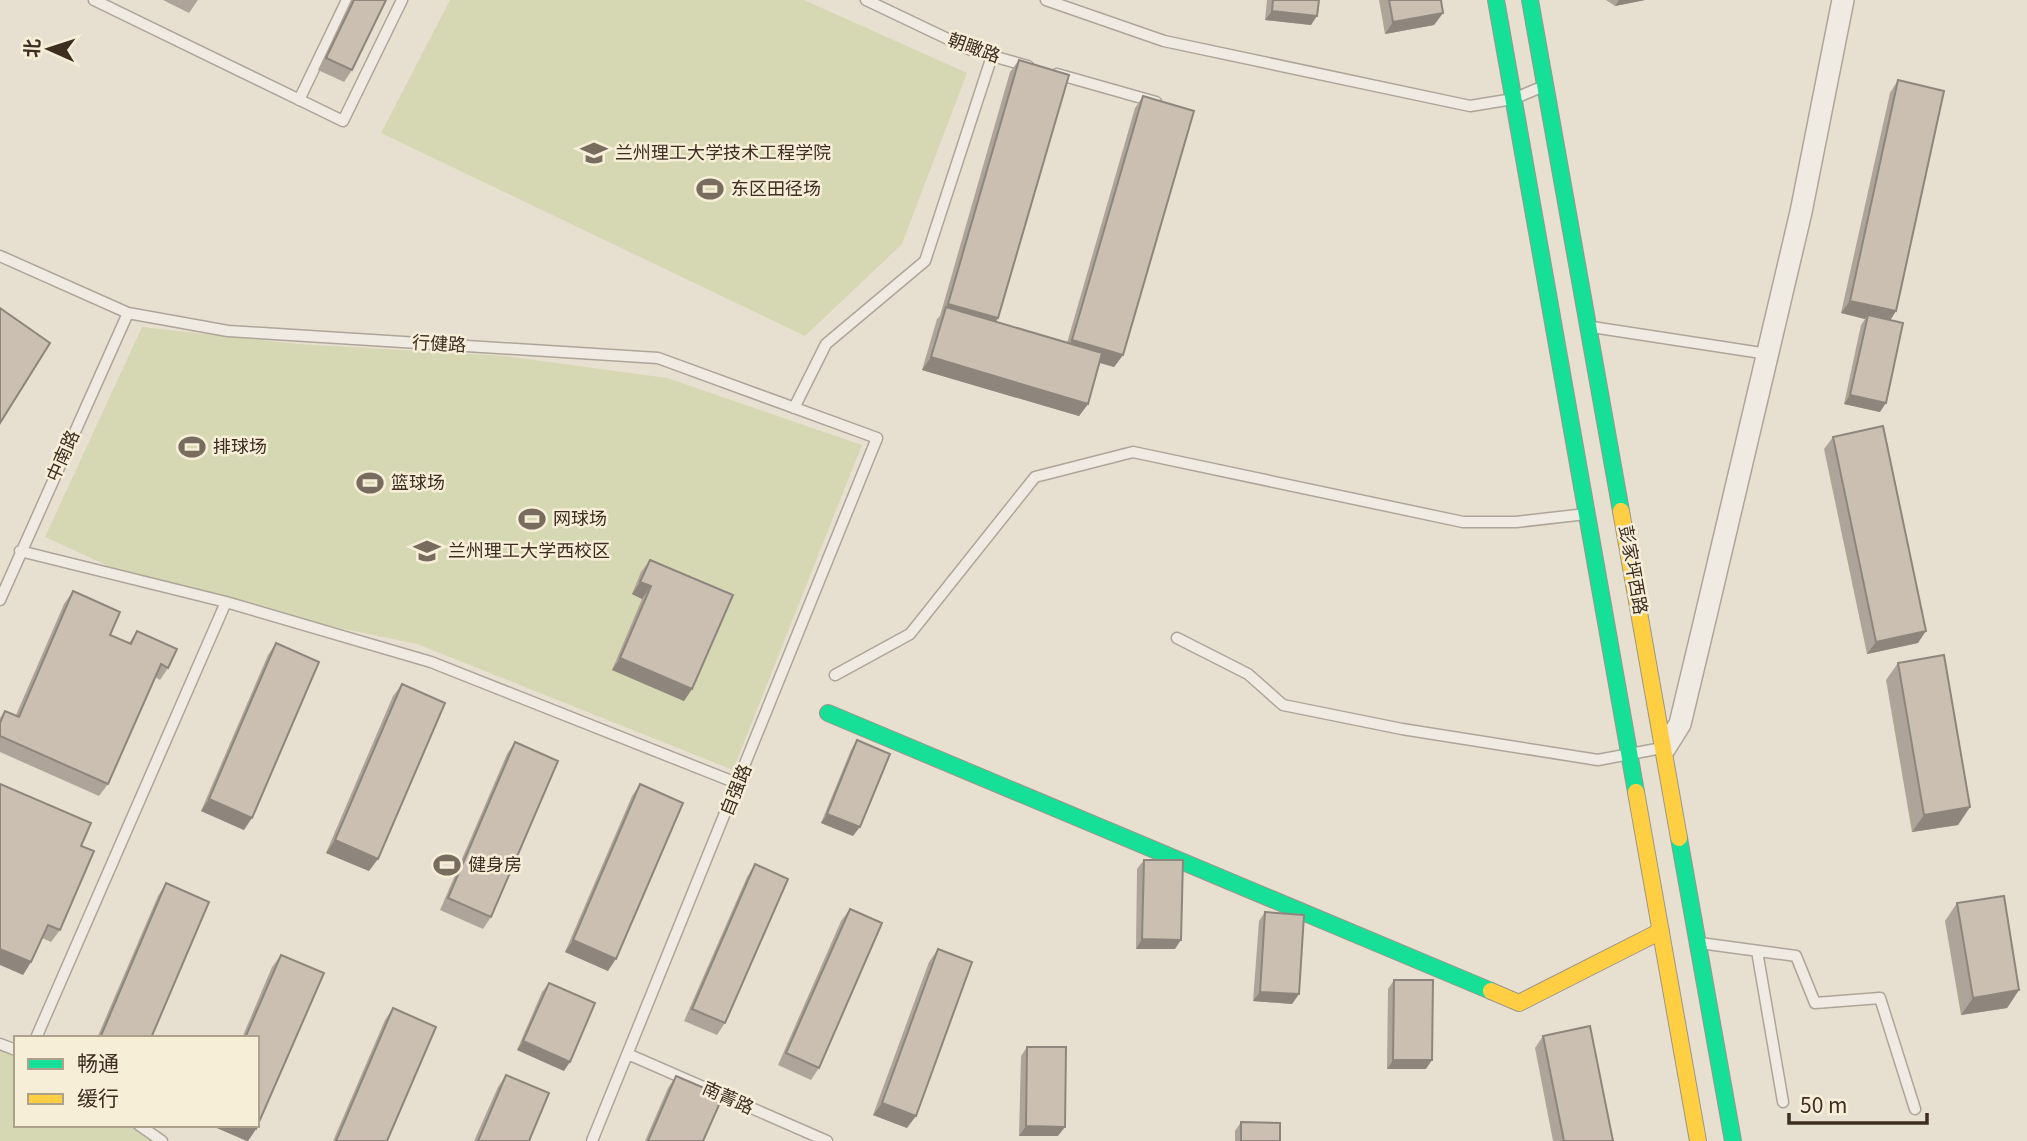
<svg xmlns="http://www.w3.org/2000/svg" width="2027" height="1141" font-family="Georgia,'Noto Sans SC',serif">
	<rect width="100%" height="100%" fill="#e7e0d1"/>
	<path fill="#d6d7b3" d="M450,0H804L967,73L902,244L805,336L381,133Z
		M142,327L298,344L505,356L667,378L862,445L733,770L417,644L282,616L132,577L45,537Z
		M0,1045L16,1050V1125H139L162,1141H0Z"/>
	<g fill="none" stroke-linecap="round" stroke-linejoin="round">
		<g stroke="#ada599" stroke-width="13">
			<path id="lane" d="M94,0L343,121L402,0
				M866,0L971,50L1028,66
				M1046,0L1164,41L1470,106L1513,99L1544,86
				M1057,74L1156,102
				M299,100L347,0
				M0,256L128,313L228,331L658,358L877,438L592,1141
				M1592,327L1768,354
				M794,408L826,344L925,261L992,56
				M20,551L226,602L431,662L739,784
				M0,600L128,313
				M1177,638L1248,674L1283,705L1402,729L1598,760L1662,748
				M835,675L910,634L1035,477L1133,452L1463,522H1516L1586,514
				M1700,943L1796,956L1815,1003L1880,998L1915,1109
				M1757,951L1783,1102
				M36,1038L226,602
				M0,1044L16,1050
				M630,1055L827,1141
				M139,1125L162,1141"/>
		</g>
		<g stroke="#ada599" stroke-width="24">
			<path id="street" d="M1665,748L1680,724L1702,632L1801,212L1843,0"/>
		</g>
		<g stroke="#9c958a" stroke-width="18">
			<path id="fast" d="M1496,0L1636,792
				M1530,0L1621,511
				M828,713L1491,991
				M1679,838L1733,1141"/>
		</g>
		<g stroke="#9c958a" stroke-width="18">
			<path id="slow" d="M1621,511L1679,838
				M1636,792L1698,1141
				M1491,991L1519,1003L1661,931"/>
		</g>
		<use href="#lane" stroke="#efebe3" stroke-width="10"/>
		<use href="#street" stroke="#efebe3" stroke-width="21"/>
		<use href="#fast" stroke="#16e098" stroke-width="16"/>
		<use href="#slow" stroke="#ffcf43" stroke-width="16"/>
	</g>
	<path fill="#afa499" d="M163,0H198L189,13Z
		M351,0H386L352,70L344,82L318,70Z
		M1267,0H1319L1311,25L1265,20Z
		M1379,0H1441L1443,13L1434,25L1385,34Z
		M1606,0H1645L1615,6Z
		M1019,60L998,318L996,322L1067,343L1135,108L1143,96L1123,355L1114,367L1100,363L1088,404L1079,416L922,370L937,319L940,316L1010,72Z
		M1898,80L1896,311L1890,320L1880,412L1844,404L1861,325L1865,319L1841,313L1890,93Z
		M1833,437L1918,643L1867,654L1824,449Z
		M650,560L692,689L684,701L612,670L642,599L632,594L641,572Z
		M73,591L110,635L129,643L137,631L168,668L160,680L155,677L108,784L99,796L0,752V718L5,711L16,715L64,604Z
		M276,643L244,830L201,811L268,655Z
		M1898,663L1970,807L1958,825L1912,832L1886,680Z
		M402,684L369,871L326,853L393,696Z
		M857,740L853,836L821,823L851,750Z
		M515,742L491,917L483,929L440,910L507,754Z
		M640,784L608,971L565,952L632,796Z
		M81,846L60,930L51,942L42,938L31,962L23,975Z
		M1144,860L1175,949H1136L1137,869Z
		M755,864L725,1023L717,1035L684,1021L747,877Z
		M166,883L151,1038H97L158,896Z
		M1957,903L2019,990L2007,1008L1961,1015L1945,921Z
		M850,909L819,1068L811,1080L778,1065L841,921Z
		M1265,912L1299,994L1292,1004L1253,1001L1259,921Z
		M938,949L907,1128L873,1115L929,962Z
		M281,955L324,973L256,1129L248,1141H247L210,1125H257V1038H242L272,967Z
		M1394,980L1426,1069H1387L1388,989Z
		M549,983L564,1071L517,1050L542,992Z
		M393,1008L387,1141H333L385,1020Z
		M1543,1036L1613,1141H1553L1535,1048Z
		M1027,1047L1058,1136H1019L1021,1056Z
		M506,1075L529,1141H474L498,1087Z
		M676,1076L703,1141H645L668,1088Z
		M1241,1122L1280,1141H1235V1131Z"/>
	<path fill="#8e867d" d="M1619,0H1645L1615,6Z
		M1272,11L1317,16L1311,25L1265,20Z
		M1443,13L1434,25L1385,34L1393,22Z
		M1850,301L1896,311L1888,324L1868,315L1865,319L1841,313Z
		M948,304L998,318L990,330L946,307L939,316Z
		M1072,340L1123,355L1114,367L1064,352Z
		M931,357L1088,404L1079,416L922,370Z
		M1850,395L1886,403L1880,412L1844,404Z
		M640,582L651,586L642,599L632,594Z
		M1926,631L1918,643L1867,654L1876,642Z
		M620,658L692,689L684,701L612,670Z
		M209,799L252,818L244,830L201,811Z
		M1970,807L1958,825L1912,832L1924,815Z
		M827,814L860,827L853,836L821,823Z
		M335,840L378,859L369,871L326,853Z
		M1142,939L1181,940L1175,949H1136Z
		M573,940L616,959L608,971L565,952Z
		M0,949L31,962L23,975L0,965Z
		M2019,990L2007,1008L1961,1015L1973,998Z
		M1260,992L1299,994L1292,1004L1253,1001Z
		M523,1041L570,1062L564,1071L517,1050Z
		M1393,1060H1432L1426,1069H1387Z
		M882,1103L916,1116L907,1128L873,1115Z
		M210,1125H247L256,1129L248,1141H247Z
		M1026,1126L1065,1127L1058,1136H1019Z"/>
	<path fill="#cbbfb2" stroke="#8e867d" stroke-width="2" d="M354,0H386L352,70L326,58Z
		M1273,0H1319L1317,16L1272,11Z
		M1389,0H1441L1443,13L1393,22Z
		M1019,60L1069,75L998,318L948,304Z
		M1898,80L1944,91L1896,311L1850,301Z
		M1143,96L1194,111L1123,355L1072,340Z
		M946,307L1102,353L1088,404L931,357Z
		M0,308L50,343L0,423Z
		M1868,315L1903,323L1886,403L1850,395Z
		M1883,426L1926,631L1876,642L1833,437Z
		M650,560L733,595L692,689L620,658L651,586L640,582Z
		M73,591L120,612L110,635L131,644L137,631L177,649L168,668L161,664L108,784L0,736V723L5,711L19,717Z
		M276,643L319,662L252,818L209,799Z
		M1944,655L1970,807L1924,815L1898,663Z
		M402,684L445,703L378,859L335,840Z
		M857,740L890,754L860,827L827,814Z
		M515,742L558,761L491,917L448,898Z
		M0,784L91,823L81,846L94,851L60,930L48,925L31,962L0,949Z
		M640,784L683,803L616,959L573,940Z
		M1144,860H1183L1181,940L1142,939Z
		M755,864L788,879L725,1023L692,1009Z
		M166,883L209,902L151,1038H100Z
		M2004,896L2019,990L1973,998L1957,903Z
		M850,909L882,923L819,1068L786,1053Z
		M1265,912L1304,915L1299,994L1260,992Z
		M938,949L972,962L916,1116L882,1103Z
		M281,955L324,973L256,1129L247,1125H257V1038H245Z
		M1394,980H1433L1432,1060H1393Z
		M549,983L595,1003L570,1062L523,1041Z
		M393,1008L436,1027L387,1141H336Z
		M1590,1026L1613,1141H1564L1543,1036Z
		M1027,1047H1066L1065,1127L1026,1126Z
		M506,1075L549,1093L529,1141H478Z
		M676,1076L723,1096L703,1141H648Z
		M1241,1122L1280,1123V1141H1241Z"/>
	<defs>
		<g id="university-bare" transform="scale(2.1)"><path d="M0-5L7-2L0 1L-7-2ZM-4 1L0 2.5L4 1V4Q0 6-4 4Z" fill="#786c5e" stroke="#f7eed8" stroke-width="2.5" paint-order="stroke"/></g>
		<g id="stadium-bare" transform="scale(2.1)"><path d="M0-5a6.5 5 0 1 0 0 10a6.5 5 0 1 0 0-10ZM-3.5-1.8h7v3.6h-7Z" fill="#786c5e" stroke="#f7eed8" stroke-width="2.5" paint-order="stroke"/></g>
	</defs>
	<g fill-rule="evenodd">
		<use href="#university-bare" x="594" y="153"/>
		<use href="#stadium-bare" x="710" y="189"/>
		<use href="#stadium-bare" x="192" y="447"/>
		<use href="#stadium-bare" x="370" y="483"/>
		<use href="#stadium-bare" x="532" y="519"/>
		<use href="#university-bare" x="427" y="551"/>
		<use href="#stadium-bare" x="447" y="865"/>
	</g>
	<g text-anchor="middle" stroke-width="5" stroke-linejoin="round" paint-order="stroke">
		<g font-size="18" fill="#3d2e20" stroke="#f7eed8">
			<text transform="translate(974 48) rotate(20)" y="6">朝瞰路</text>
			<text transform="translate(439 344) rotate(3)" y="6">行健路</text>
			<text transform="translate(63 456) rotate(-66)" y="6">中南路</text>
			<text transform="translate(1633 570) rotate(80)" y="6">彭家坪西路</text>
			<text transform="translate(736 790) rotate(-68)" y="6">自强路</text>
			<text transform="translate(728 1098) rotate(24)" y="6">南菁路</text>
		</g>
		<g font-size="18" fill="#3d2e20" stroke="#f7eed8" text-anchor="start">
			<text x="615" y="159">兰州理工大学技术工程学院</text>
			<text x="731" y="195">东区田径场</text>
			<text x="213" y="453">排球场</text>
			<text x="391" y="489">篮球场</text>
			<text x="553" y="525">网球场</text>
			<text x="448" y="557">兰州理工大学西校区</text>
			<text x="468" y="871">健身房</text>
		</g>
	</g>
	<rect x="14" y="1036" width="245" height="91" fill="#f7eed8" stroke="#ada18e" stroke-width="2"/>
	<rect x="28" y="1059" width="35" height="10" fill="#16e098" stroke="#ada18e" stroke-width="2"/>
	<text x="77" y="1071" font-size="21" fill="#3d2e20">畅通</text>
	<rect x="28" y="1094" width="35" height="10" fill="#ffcf43" stroke="#ada18e" stroke-width="2"/>
	<text x="77" y="1106" font-size="21" fill="#3d2e20">缓行</text>
	<g transform="translate(49 49) rotate(273)" stroke="#f7eed8" stroke-width="5" paint-order="stroke">
	<path d="M0-5L12 26L0 18L-12 26Z" fill="#3d2e20"/>
	<text y="-10" font-size="19" font-weight="bold" text-anchor="middle" fill="#3d2e20">北</text>
	</g>
	<path d="M1789 1113v10h138v-10" fill="none" stroke="#3d2e20" stroke-width="3.5"/>
	<text x="1800" y="1113" font-size="21" fill="#3d2e20" stroke="#f7eed8" stroke-width="5" paint-order="stroke">50 m</text>
</svg>
